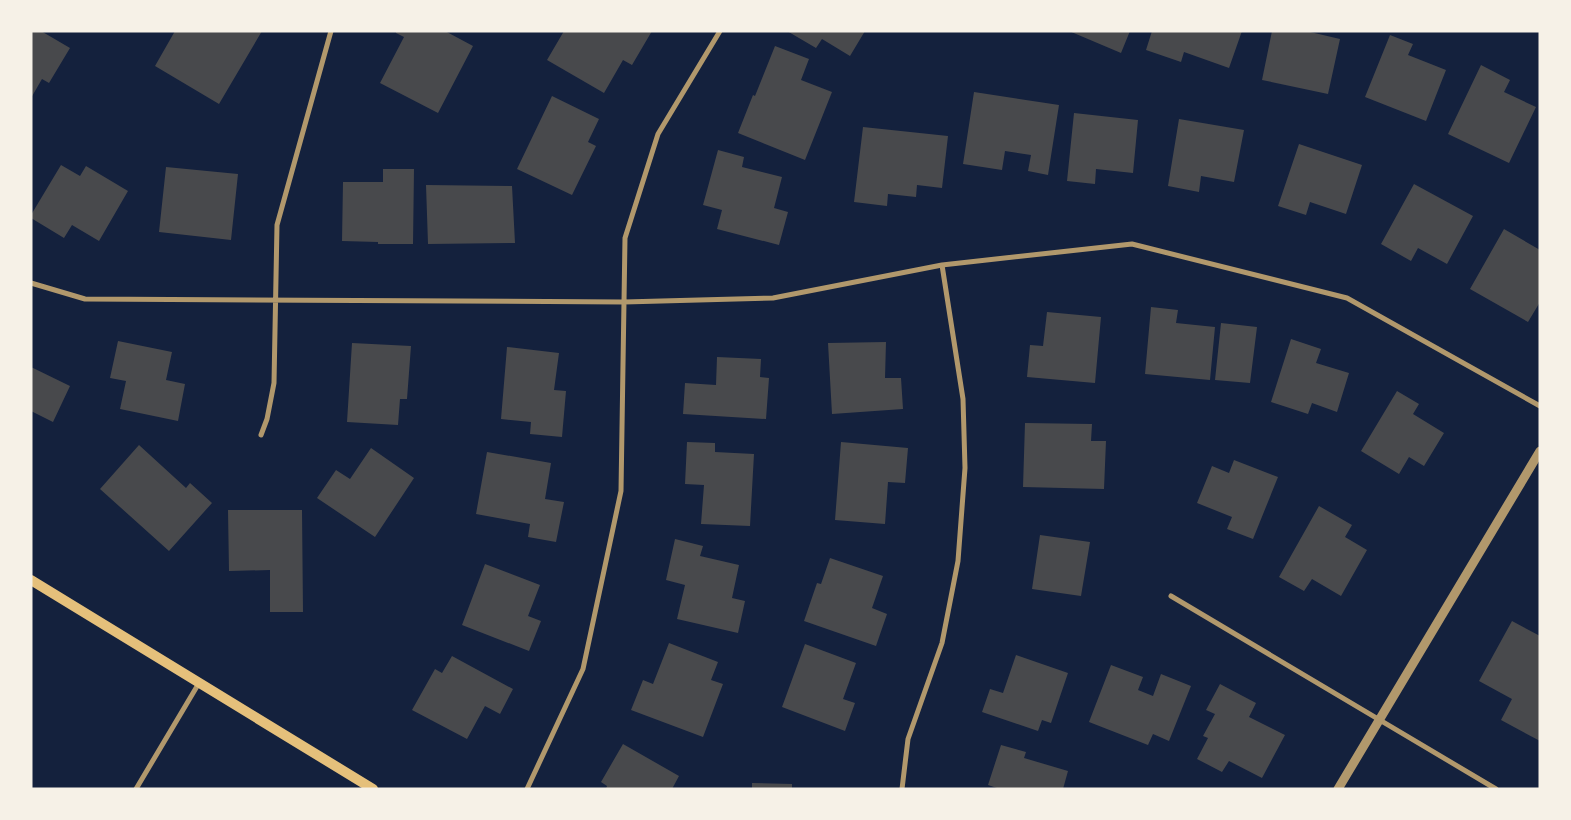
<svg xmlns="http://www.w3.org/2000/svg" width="1571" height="820" font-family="Montserrat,sans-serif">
	<rect width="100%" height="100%" fill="#14213d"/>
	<path fill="#48494c" d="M31,31H41L70,48L49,83L42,79L31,98Z
		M175,31H262L219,104L155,66Z
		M396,31H445L473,46L438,113L380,83L404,37L396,33Z
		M564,31H652L632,65L623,60L604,93L547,60Z
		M787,31H865L850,56L822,39L816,48Z
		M1069,31H1130L1121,53Z
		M1152,31H1242L1229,68L1184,52L1181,62L1146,50Z
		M1272,31H1306L1340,39L1328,94L1262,80Z
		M1390,35L1413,44L1408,55L1446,70L1426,121L1365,97Z
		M775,46L809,59L801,80L832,92L805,160L738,133L753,95L755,96Z
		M1481,65L1510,80L1504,92L1536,107L1509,163L1448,134Z
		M974,92L1059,105L1048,175L1028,171L1031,155L1005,151L1002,170L963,164Z
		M552,96L599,119L588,142L596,146L572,195L517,169Z
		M1074,113L1138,120L1133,173L1096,169L1095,184L1067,181Z
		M1179,119L1244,130L1234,182L1201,176L1199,192L1168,186Z
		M863,127L948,136L942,188L917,185L916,197L888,194L887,206L854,202Z
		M1299,144L1362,165L1346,214L1310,202L1306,215L1278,206Z
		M718,150L744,157L742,167L782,177L774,208L788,212L779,245L717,229L722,210L703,205Z
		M61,165L80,176L86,166L128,191L99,241L72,225L64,238L31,218V215Z
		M166,167L238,174L231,240L159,232Z
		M383,169H414L413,244H378V242L342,241L343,182H383Z
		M1414,184L1473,216L1447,264L1418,248L1411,261L1381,244Z
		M426,185L512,186L515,243L428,244Z
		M1504,229L1540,250V302L1528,322L1470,289Z
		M1151,307L1178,310L1176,323L1215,327L1210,380L1145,374Z
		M1047,312L1101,317L1095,383L1027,377L1030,345L1043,346Z
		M1221,323L1257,327L1250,383L1215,380Z
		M1291,339L1321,349L1316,363L1349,373L1337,412L1312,403L1308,414L1271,402Z
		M118,341L172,352L166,380L185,384L178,421L120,409L126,381L110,378Z
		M886,342L885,378H901L903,409L832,414L828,343Z
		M352,343L411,346L407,399H400L398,425L347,422Z
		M507,347L559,353L554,390L566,391L562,437L530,434L531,422L501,419Z
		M717,357L761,359L760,377L769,378L766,419L683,414L685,383L716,385Z
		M31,367L70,386L53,422L31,411Z
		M1397,391L1419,404L1413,414L1444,433L1424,466L1409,457L1399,474L1361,451Z
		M1025,423L1092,424L1091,441H1106L1104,489L1023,487Z
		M687,442L715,443V452L754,454L750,526L701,524L704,485L685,484Z
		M841,442L908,448L905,483L888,482L885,524L835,520Z
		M139,445L186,488L190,483L212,503L169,551L100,489Z
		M371,448L414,478L375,537L317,498L336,470L350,479Z
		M487,452L551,463L545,499L564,502L556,542L528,537L530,524L476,514Z
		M1234,460L1278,477L1253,539L1227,529L1232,517L1197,503L1212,466L1229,473Z
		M1319,506L1352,525L1345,537L1367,550L1341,596L1312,579L1304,591L1279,577Z
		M228,510H302L303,612H270V570L229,571Z
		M1040,535L1090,542L1081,596L1032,589Z
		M675,539L703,546L700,556L739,565L732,598L745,601L738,633L677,619L685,585L666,580Z
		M830,558L883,576L872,608L887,614L876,646L804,621L817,583L821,584Z
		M485,564L540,585L528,616L541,621L529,651L462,625Z
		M1512,621L1540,636V741L1501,720L1512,699L1479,681Z
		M669,643L718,662L711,680L723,684L703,737L631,710L643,680L653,684Z
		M805,644L856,663L843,699L855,703L845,731L782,707Z
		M1016,655L1068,673L1051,723L1042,720L1038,731L982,712L990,689L1003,693Z
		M452,656L513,689L500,714L485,706L467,739L412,710L435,669L442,673Z
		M1111,665L1143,677L1138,690L1153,696L1161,674L1191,686L1169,741L1153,734L1148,745L1089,722Z
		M1220,684L1256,703L1249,717L1285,735L1262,778L1229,761L1222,772L1197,759L1208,738L1203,736L1215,714L1206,710Z
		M623,744L679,776L672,789H606L607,786L601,782Z
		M1001,745L1026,752L1024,758L1068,771L1063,789H1000L988,785Z
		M752,783L792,784V789H752Z"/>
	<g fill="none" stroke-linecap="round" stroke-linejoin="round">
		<path stroke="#b1986c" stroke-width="5" d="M31,283L85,299L624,302L773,298L942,265L1132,244L1347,298L1540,406
			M261,435L267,419L274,383L277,225L331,31
			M1171,596L1496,789
			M136,789L199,683
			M527,789L583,669L621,491L625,238L658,134L720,31
			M902,789L908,739L942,643L958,561L965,468L963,399L942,265"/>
		<path stroke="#b1986c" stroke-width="9" d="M1338,789L1540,451"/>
		<path stroke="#e5c07b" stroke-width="10" d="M31,580L373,789"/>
	</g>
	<rect width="1571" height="820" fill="none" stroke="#f6f1e7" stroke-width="65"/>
</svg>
